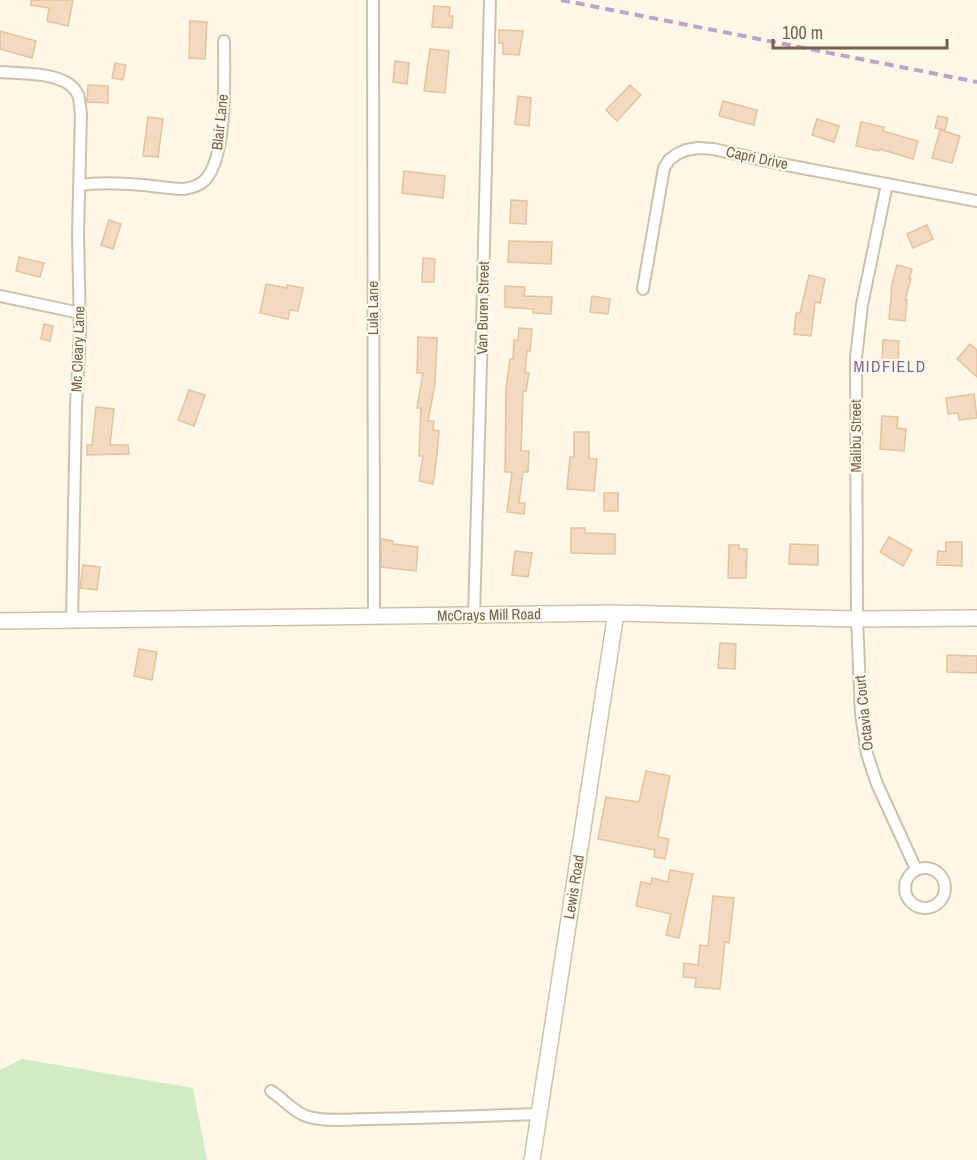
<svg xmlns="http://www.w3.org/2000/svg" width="977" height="1160" font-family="'Archivo Narrow',sans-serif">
	<rect width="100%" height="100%" fill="#fdf7e7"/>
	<path fill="#d0ebc5" d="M22,1059L193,1088L207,1160H0V1070Z"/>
	<path fill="#f3d9be" stroke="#e6c29e" stroke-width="1.5" d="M31,0H73L68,26L47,21L49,8L31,5Z
		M434,6L450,7L449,16H453L452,28L432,27Z
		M190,21L207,22L205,59L189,58Z
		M499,30L523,31L519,55L503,54V43H499Z
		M0,31L36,41L32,58L0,49Z
		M430,49L449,51L445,93L424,91Z
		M395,61L409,63L407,84L393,82Z
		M115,63L126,65L123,80L112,78Z
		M88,85L108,86V103L87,102Z
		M630,85L641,95L617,121L606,110Z
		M518,96L531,98L529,126L515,124Z
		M723,101L757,110L754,125L719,116Z
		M938,116L948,118L945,130L935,128Z
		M148,117L163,119L158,157L143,156Z
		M817,119L839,126L834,142L812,135Z
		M861,122L884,127L883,131L918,141L913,159L880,149L879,151L856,146Z
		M940,130L960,136L952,163L932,158Z
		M404,171L445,176L443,198L402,193Z
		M511,200L527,201L526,224L510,223Z
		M109,220L121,224L113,249L101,245Z
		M927,225L933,239L913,248L907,234Z
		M509,241L552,242L551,264L508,262Z
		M19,257L44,263L40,277L16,271Z
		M423,258L435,259L434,282H422Z
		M897,265L912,269L909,279H911L905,300H907L905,321L889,319L892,288H891Z
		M809,275L825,279L820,303L815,302L811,336L794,334L796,313H800Z
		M266,284L287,288V285L303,288L298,311L290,310L288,319L260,313Z
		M505,286L525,287L524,296L552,297L551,314L533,313V309L505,307Z
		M592,296L610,299L608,314L590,312Z
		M44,324L53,326L50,341L41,339Z
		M519,328L532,329L530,351H527L525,373H529L526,391H523L521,451H529L528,472H523L519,503H525L524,514L507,512L512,472H505L506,389L510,359H513L514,340H518Z
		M418,337L437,338L435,384L428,421H434L433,430L439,431L437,455L433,484L419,481L423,456H419L421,408H417L423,373H417Z
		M883,340L899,341L898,364H882Z
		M970,344L977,350V377L957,359Z
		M189,390L205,395L194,426L178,420Z
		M974,394L977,418L959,420L958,413L948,414L946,398Z
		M96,407L114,409L110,445H128L129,454L87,455V445H92Z
		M882,416L898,417L897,428L906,429L904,451L880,449Z
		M574,432H589V459H597L594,491L567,489L570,457H574Z
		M604,493H618V511H604Z
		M571,528H585V533L615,534V554L571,553Z
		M889,537L912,550L903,566L880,552Z
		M381,539L393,541V544L418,547L416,571L381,567Z
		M946,542H962V566L937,565L938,551L946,552Z
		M790,544L818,545V565L789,564Z
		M729,545H739V549H747L746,578H728Z
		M515,551L532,553L528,577L512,575Z
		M83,565L100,567L97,590L80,588Z
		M720,643L736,644L735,669L718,668Z
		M139,649L157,652L152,680L134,676Z
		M947,655L977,656V673L947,672Z
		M646,771L670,776L658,837L669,839L665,859L654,857L655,850L598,839L606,797L639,802Z
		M670,870L693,874L679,938L666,935L671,914L636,906L641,882L651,884L652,878L668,882Z
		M713,896L734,898L729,943L725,942L720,989L695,987L696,978L683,977L684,963L698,965L700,945L708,946Z"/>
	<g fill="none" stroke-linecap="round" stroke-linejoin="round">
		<g stroke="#cfc0ac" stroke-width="14">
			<path id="street" d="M373,0L374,617
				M0,72C22,74 68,71 78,95C80,100 80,108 81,114L78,234L80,332L76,406L72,621
				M887,184L862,305L856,358L857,619L861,713L867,754L877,784L916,869
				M79,185C101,182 122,183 143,185C156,186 171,189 184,189C191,188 200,185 205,180C228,156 224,73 224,41
				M643,289L664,168L669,160L677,154L686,150L698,148L713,149L781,164L977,201
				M0,296L80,313
				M474,615L482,328L490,0
				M905 888a20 20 0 1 1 40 0a20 20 0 1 1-40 0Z
				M271,1091C284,1099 294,1113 309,1117C327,1122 350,1119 369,1119C426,1118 483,1116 539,1114"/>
		</g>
		<g stroke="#d2c1aa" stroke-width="18">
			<path id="secondary" d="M0,621L616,613L857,619L977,618
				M532,1160L616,613"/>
		</g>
		<use href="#street" stroke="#fff" stroke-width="10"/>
		<use href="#secondary" stroke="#fff" stroke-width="15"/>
		<path stroke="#bba4c8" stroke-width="4" stroke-dasharray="9 6" stroke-linecap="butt" d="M561,0L977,82"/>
	</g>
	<g text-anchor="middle" stroke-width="4.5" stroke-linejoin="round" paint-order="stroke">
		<g font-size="15" fill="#78604a" stroke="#fffaee">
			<text transform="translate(220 122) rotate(-84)" y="5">Blair Lane</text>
			<text transform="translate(757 158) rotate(12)" y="5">Capri Drive</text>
			<text transform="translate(373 308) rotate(-90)" y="5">Lula Lane</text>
			<text transform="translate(483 308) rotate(-89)" y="5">Van Buren Street</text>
			<text transform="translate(78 349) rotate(-88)" y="5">Mc Cleary Lane</text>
			<text transform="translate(856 436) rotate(-90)" y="5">Malibu Street</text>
			<text transform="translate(489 615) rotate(-1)" y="5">McCrays Mill Road</text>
			<text transform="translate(864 713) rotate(-96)" y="5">Octavia Court</text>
			<text transform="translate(574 887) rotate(-81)" y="5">Lewis Road</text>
		</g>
		<g font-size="16" letter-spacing="1.5" fill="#896294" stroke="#fffaee">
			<text x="890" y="372">MIDFIELD</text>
		</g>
	</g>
	<path d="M773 39v9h174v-9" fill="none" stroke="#78604a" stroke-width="3"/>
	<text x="782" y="39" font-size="18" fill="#78604a" stroke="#fffaee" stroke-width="4.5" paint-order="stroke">100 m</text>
</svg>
